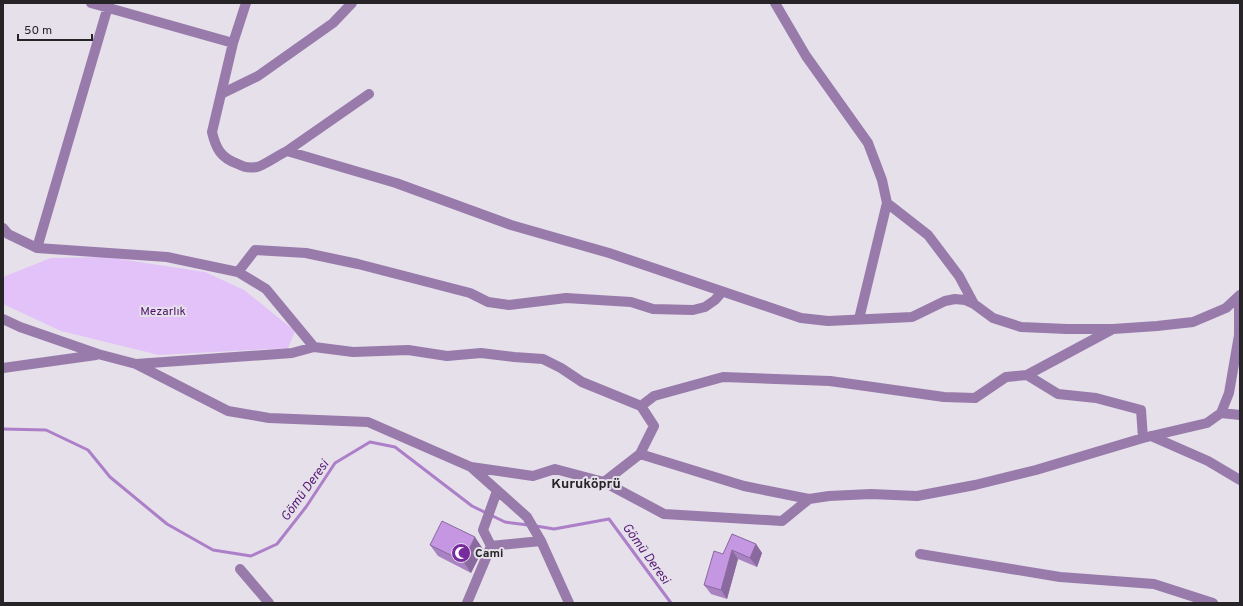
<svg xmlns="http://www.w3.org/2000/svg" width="1243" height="606" font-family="Overpass,sans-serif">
	<rect width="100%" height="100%" fill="#e5e0ea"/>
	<path fill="#e2c2f8" d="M106,257L205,272L244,290L295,331L288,348L159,355L61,331L3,304V277L51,258Z"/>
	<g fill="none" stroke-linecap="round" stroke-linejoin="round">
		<path stroke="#ac7fc8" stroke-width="3" d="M3,429L46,430L88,450L110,477L167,524L213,550L251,556L277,544L306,507L335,463L370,442L395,447L472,506L505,522L528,525
			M536,526L554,529L609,519L671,603"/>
		<path stroke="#987aab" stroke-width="10" d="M91,3L233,43
			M246,3L233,43L212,132C216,149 221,158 238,164C243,167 251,168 257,167C263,166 280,154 287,151L396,183L511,225L609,253L801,318L828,321L912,317L945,301L955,299L965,300L974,304L993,318L1021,327L1067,329H1113L1157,326L1193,322L1226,308L1240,295
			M775,3L806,56L868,143L882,180L887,203L928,235L959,276L974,304
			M221,94L258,76L333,23L352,3
			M287,151L369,94
			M3,228L8,234L37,248L167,257L238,272L266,289L314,347
			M37,248L109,3
			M238,272L255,250L306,253L358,264L470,293L488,302L509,305L566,298L631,302L653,309L693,310L705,307L715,300L722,292
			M3,319L20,327L98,354L136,364L228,411L269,418L368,422L471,467L527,517L541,541L569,603
			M859,319L887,203
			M136,364L292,353L314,347L353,352L408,350L447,356L481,353L514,357L543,359L561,368L582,382L641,406L654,426L640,454L604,482
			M3,368L96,355
			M1027,375L1058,394L1096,398L1141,410L1143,438
			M641,406L654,396L723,377L830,381L944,397L975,398L1006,377L1027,375L1111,330
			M1221,413L1240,415
			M1151,436L1208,461L1240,480
			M640,454L744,486L809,499
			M471,467L533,476L555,469L604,482L664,514L782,521L809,499L829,496L871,494L917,496L975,485L1036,470L1143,438L1207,423L1221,413L1229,393L1239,335V296
			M491,546L541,541
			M920,554L1060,577L1154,584L1213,603
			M240,569L269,603
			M467,603L491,546L483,530L497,491"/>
	</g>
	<path fill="#a982c2" d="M732,534L756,544L762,553L757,567L738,559L727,599L711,594L704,585L723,554Z
		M430,545L483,549L471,573L438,556Z"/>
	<path fill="#8a6a9e" d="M475,537L483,549L471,573L463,561Z
		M756,544L762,553L757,567L750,558Z
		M732,550L738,559L727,599L721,590Z"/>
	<path fill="#c597e2" stroke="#8a6a9e" d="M442,521L475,537L463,561L430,545Z
		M732,534L756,544L750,558L732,550L721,590L704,585L714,551L723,554Z"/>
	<defs>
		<g id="mosque-disc" transform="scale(1)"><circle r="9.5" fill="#772b9d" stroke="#e5e0ea"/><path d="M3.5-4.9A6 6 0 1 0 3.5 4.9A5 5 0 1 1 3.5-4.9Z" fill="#fff"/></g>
	</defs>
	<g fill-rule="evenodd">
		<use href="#mosque-disc" x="461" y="553"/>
	</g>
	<g text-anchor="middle" stroke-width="4" stroke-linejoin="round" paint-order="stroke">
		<g font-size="12" fill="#4f126c" stroke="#e5e0ea">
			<text x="163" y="315">Mezarlık</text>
		</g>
		<g font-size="12" font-weight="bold" fill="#262427" stroke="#e5e0ea" text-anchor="start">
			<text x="475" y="557">Cami</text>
		</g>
		<g font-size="13" font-style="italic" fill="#591e77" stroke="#e5e0ea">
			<text transform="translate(304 490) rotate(-54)" y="5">Gömü Deresi</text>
			<text transform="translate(647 553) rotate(54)" y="5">Gömü Deresi</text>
		</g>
		<g font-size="14" font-weight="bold" fill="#262427" stroke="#e5e0ea">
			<text x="586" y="488">Kuruköprü</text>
		</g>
	</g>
	<rect width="1243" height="606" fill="none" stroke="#262427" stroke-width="8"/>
	<path d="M18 34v6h74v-6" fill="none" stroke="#262427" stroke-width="2"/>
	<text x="24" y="34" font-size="12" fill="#262427" stroke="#e5e0ea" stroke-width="3" paint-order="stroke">50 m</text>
</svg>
